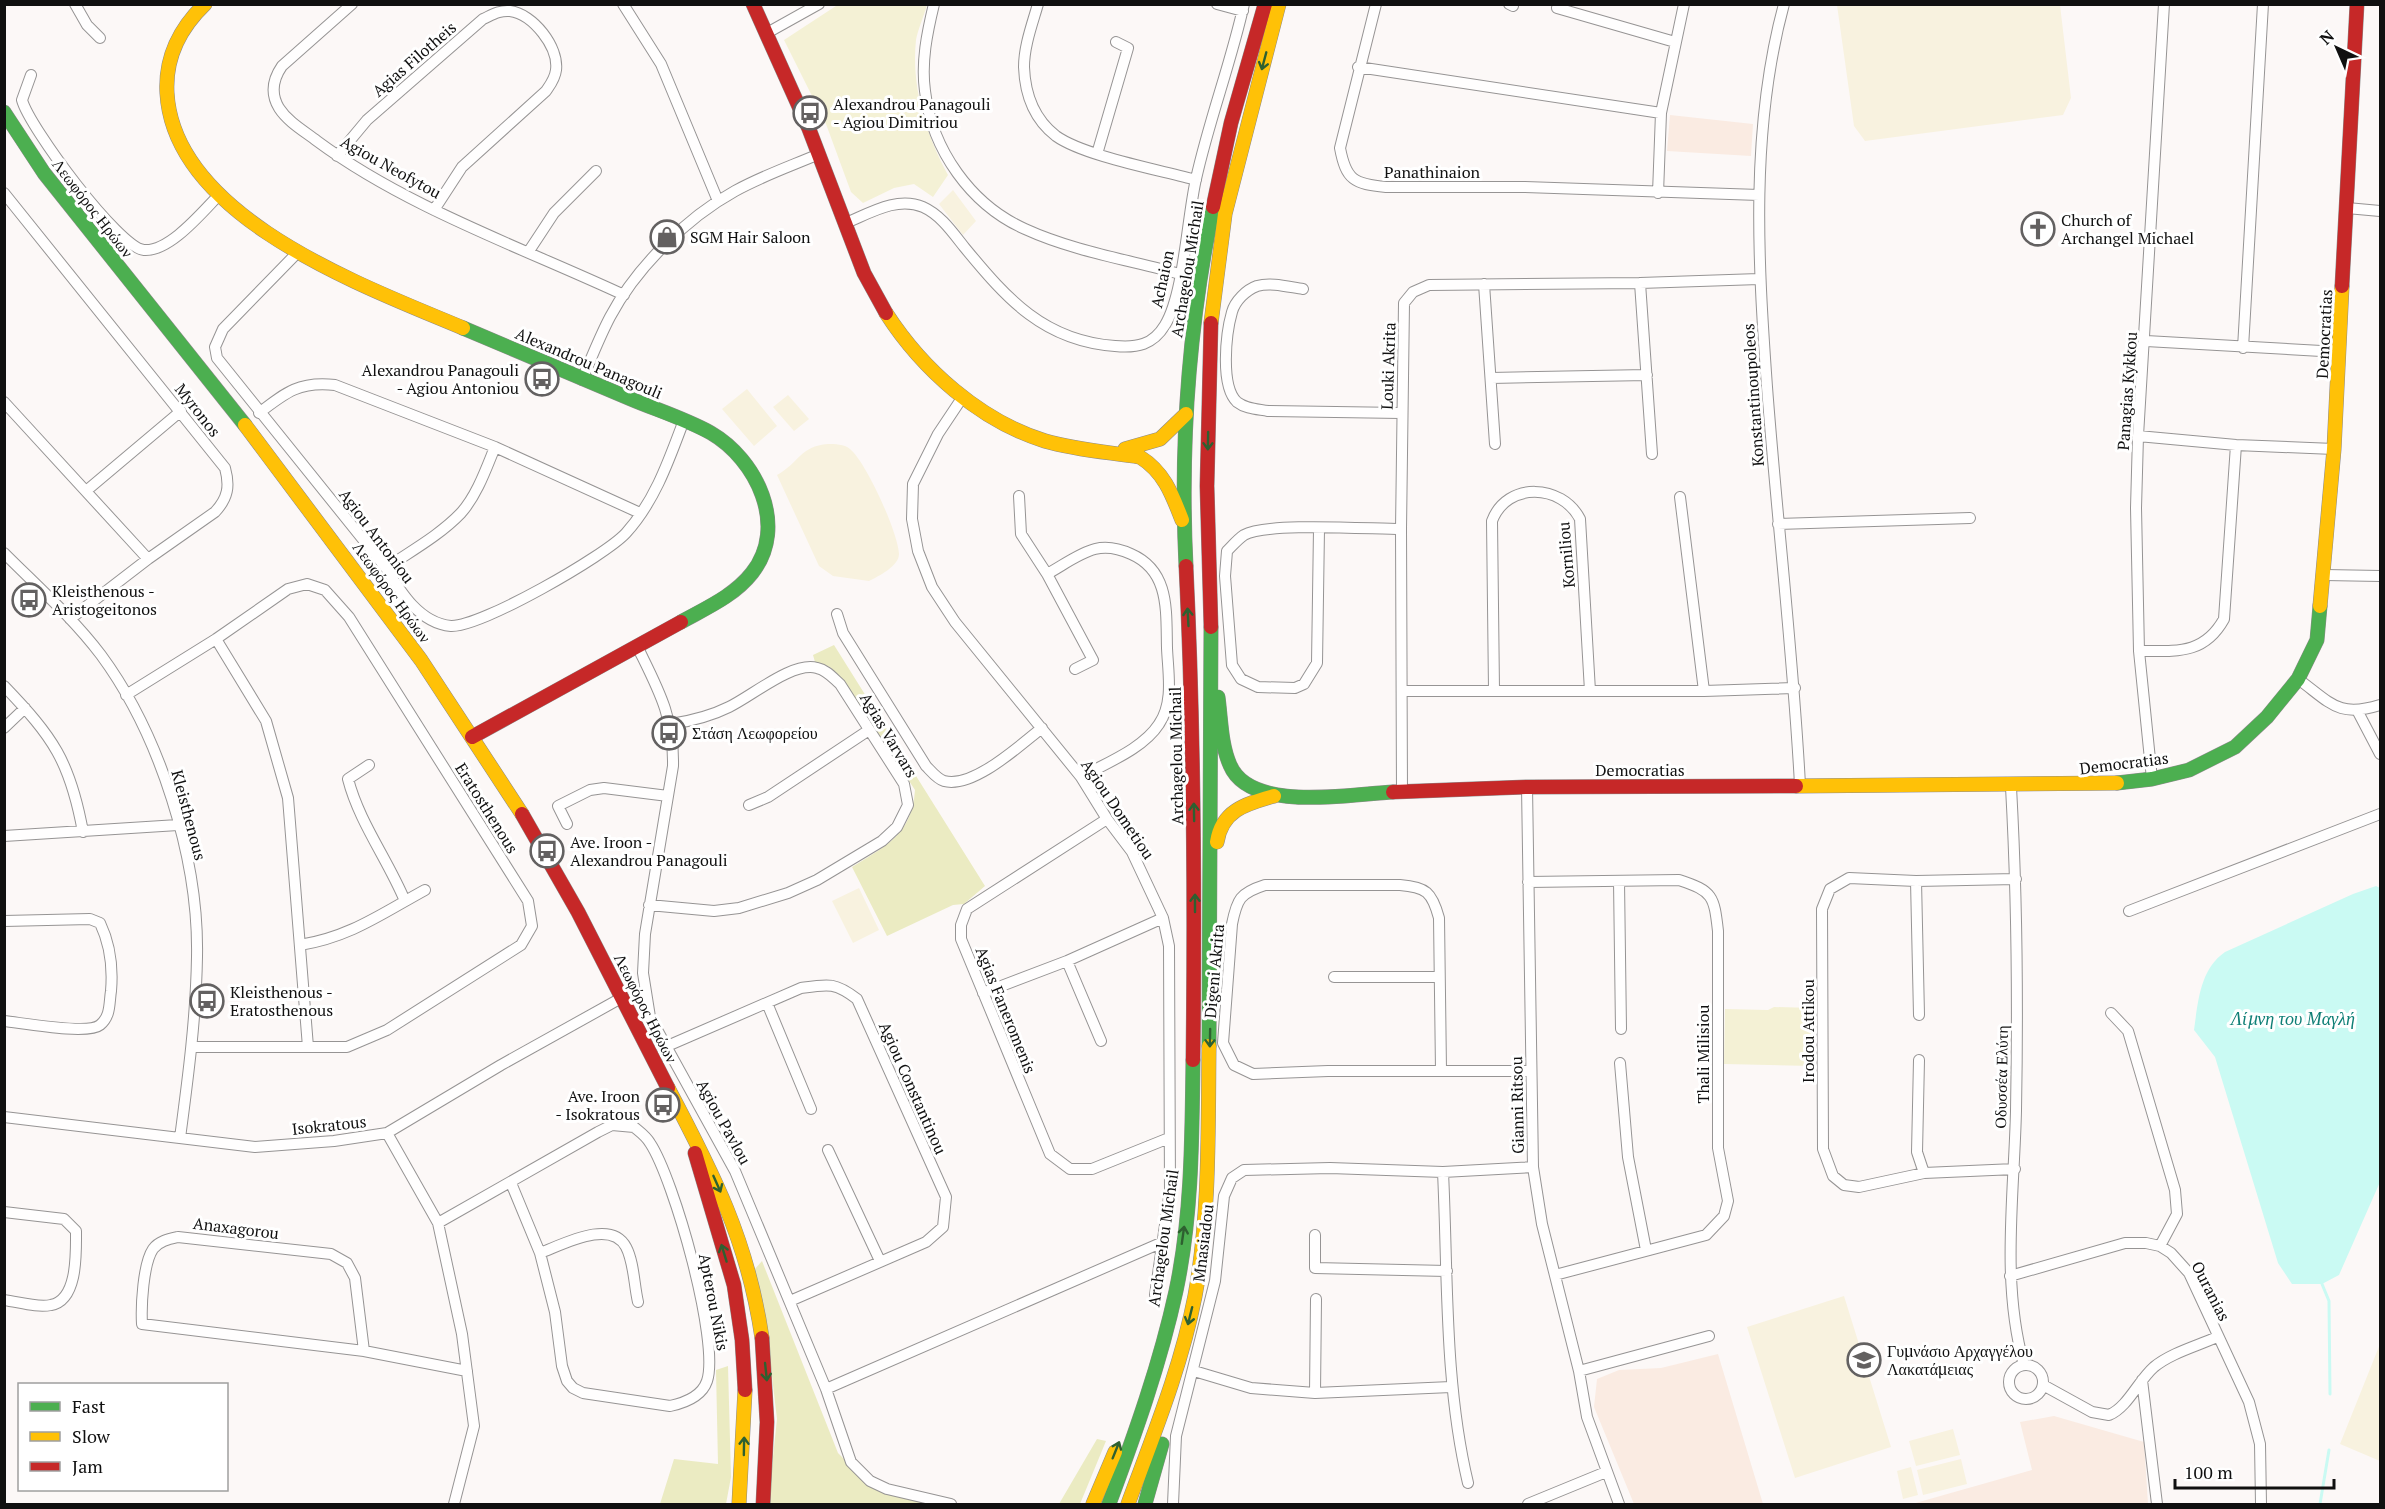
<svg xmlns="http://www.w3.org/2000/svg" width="2385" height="1509" font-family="'PT Serif',serif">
	<rect width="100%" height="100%" fill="#fcf8f7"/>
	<path fill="#faebe2" d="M1670,115L1753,124L1751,156L1667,151Z
		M1718,1354L1763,1504H1634L1594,1407L1597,1379L1619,1370L1661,1368Z
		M2054,1416L2144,1442L2148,1504H1912L2032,1470L2020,1422Z"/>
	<path fill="#f4f1d5" d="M839,4L927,5C924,16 918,29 916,40C911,87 926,134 948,175L933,197L914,184L894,188L863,203L851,192L826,124L784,40Z
		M1774,1007L1813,1008V1066L1724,1064L1725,1009L1768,1010Z"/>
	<path fill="#ebebc2" d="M834,645L985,886L964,904L953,905L887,936L852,867C886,846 912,834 915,790L843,680L830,667L815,662L813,655Z
		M762,1261L838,1453L873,1488L929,1504H768L777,1419L769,1351L754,1270Z
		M728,1366L731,1477L726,1504H660L674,1459L718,1464L716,1370Z
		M1097,1439L1106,1441L1080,1504H1059Z"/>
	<path fill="#f8f2df" d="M1837,5H2060L2071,98L2063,115L1865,141L1854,126Z
		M953,190L976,221L963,235L939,204Z
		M747,389L777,426L754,446L722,409Z
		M788,395L809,419L794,431L773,407Z
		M828,444C835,444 844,444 850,449C866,462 898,532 899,554C899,566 879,576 869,581L833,576L819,566L777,475C799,463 800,446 828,444Z
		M859,888L879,930L853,943L832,901Z
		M1844,1296L1891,1447L1795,1478L1747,1327Z
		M2380,1344V1461L2340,1444Z
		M1953,1429L1960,1455L1916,1466L1909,1441Z
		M1961,1459L1967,1484L1923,1495L1917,1470Z
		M1911,1467L1918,1495L1903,1499L1897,1471Z"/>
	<path fill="#cafaf3" d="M2376,886L2380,888V1182L2339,1275L2322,1284H2292L2278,1263L2215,1057L2194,1030C2198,1002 2200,969 2225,952L2353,894Z"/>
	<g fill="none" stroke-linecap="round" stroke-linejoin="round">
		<path stroke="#cafaf3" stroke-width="3" d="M2322,1284L2329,1301L2330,1394
			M2320,1504L2329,1450"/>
		<g stroke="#969494" stroke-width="12">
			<path id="street" d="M75,4L87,25L100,38
				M352,4L282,66C273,79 270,93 279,108C288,122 304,131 317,141C406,207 523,248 624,295
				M623,4L661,64L718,201
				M934,4C927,33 921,62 925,91C932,150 971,205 1025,229C1073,251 1129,260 1180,274
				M1038,4C1032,25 1024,46 1024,67C1025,94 1034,119 1056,136C1084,156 1160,170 1196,180
				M1217,4L1243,11
				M1376,4L1340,148C1346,180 1354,184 1386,187H1525L1759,195
				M1509,4L1513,6
				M1784,4C1750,129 1758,260 1767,387C1777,520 1793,652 1800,785
				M1557,8L1675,42
				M767,33L819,4
				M1358,67L1661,113
				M31,75L22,100C29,127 119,248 144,250C170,252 203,211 220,194
				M1097,154L1128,48L1116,42
				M337,156L367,120L483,19C492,15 499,10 510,11C533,14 559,47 556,70C555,79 550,85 546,91L462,167L434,210
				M4,193L225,468C230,486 228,498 215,512L148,559L70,619
				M1658,193L1661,113L1684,4
				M2347,208L2380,211
				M846,223C870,213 897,196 923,207C941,215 953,233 965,248C1007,299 1044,341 1115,346C1137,348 1153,345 1165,325C1184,294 1187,218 1196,179C1209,120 1231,63 1244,4
				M529,251L554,213L596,171
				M298,252L223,329L215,347L217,358L386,568C400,591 419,623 451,626C481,627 605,556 626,533C655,501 669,460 684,420
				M1640,283L1652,454
				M1484,284L1495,444
				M1303,289C1289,287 1271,282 1257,286C1246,290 1235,301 1232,312C1226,333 1220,386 1237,402C1246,409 1257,409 1268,411L1401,413
				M2146,341L2339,352
				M2243,348L2263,4
				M1491,378L1647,375
				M582,380C591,359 599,338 610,317C636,268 686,218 735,191C762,176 791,166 819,154
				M962,398L938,434L913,484L912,519L918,551L932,587L955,622L1081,777L1107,819L1132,852L1163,918L1169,946L1170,1190L1155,1295
				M4,402L148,559
				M259,413C286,392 300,381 335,385L495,447L640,513
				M2138,436L2236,445L2334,449
				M86,491L181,411
				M1019,496L1021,534L1047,574L1093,660L1075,669
				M1680,497L1704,691
				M1778,524L1970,518
				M1319,529L1317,663L1304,684L1295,688L1258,687L1241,679L1232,665L1225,576L1227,551C1232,546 1238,539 1244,535C1267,522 1369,529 1401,529
				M4,553C37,586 73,618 101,655C160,735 199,858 197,957C196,1018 188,1078 180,1138
				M386,568C411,551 440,535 461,513C477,495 486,469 495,447
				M1047,574C1062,566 1079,553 1095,549C1107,546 1120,549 1131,554C1170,571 1166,611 1167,648C1168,673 1174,702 1159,724C1143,749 1106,763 1081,777
				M2325,575L2380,576
				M837,614L843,633L926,766C931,771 937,779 944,781C973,789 1020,745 1042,728
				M216,639L266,721L288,798L308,1047
				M637,646C658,689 674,716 673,766L645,934L643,973L650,1017L735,1171L826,1389L851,1462L870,1481L887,1489L951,1504
				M2139,651C2176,651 2204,655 2224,619L2236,445
				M2298,679C2331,703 2338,718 2380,705
				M4,686C53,737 70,761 83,832
				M1494,690L1492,521C1507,481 1562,484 1580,519L1590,691
				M1402,691H1704L1795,688
				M126,695L216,639L288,589L307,584L325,590L349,617L528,901L532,926L521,945L387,1030L347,1047H192
				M2358,712L2380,754
				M4,728L25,708
				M369,765L348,779C359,822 388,860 405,901
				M2152,779L2139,651L2136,508L2138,436L2164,4
				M1527,787L1533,1167L1542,1224L1579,1371L1587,1417L1619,1504
				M2011,787C2017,895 2018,1003 2016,1111C2014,1196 2001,1283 2024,1365
				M1402,793L1401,529L1404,303L1413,292L1429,285L1640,283L1759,279
				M749,805L768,797L869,730
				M1107,819L967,909L961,925V939L1050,1154L1070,1169H1092L1169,1138
				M567,824L558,806L590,790L604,788L668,796
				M4,836L178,825
				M1619,881L1621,1029
				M1916,881L1919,1015
				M1528,882L1679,880C1713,891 1714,896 1718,931V1148L1728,1201L1724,1216L1706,1235L1555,1275
				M649,905L714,911L739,908L788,893L817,880L882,841L897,827L908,805L904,784L840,684C833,678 827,670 817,668C793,661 752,696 729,707C711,716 691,721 671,724
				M2129,911L2380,814
				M4,921L90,919L100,923C110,944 113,968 111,991C109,1003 111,1016 100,1025C88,1035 23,1023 4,1021
				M300,945C350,937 381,914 425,890
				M1067,961L1101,1041
				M1334,977H1439
				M983,993L1067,961L1163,918
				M767,1003L811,1109
				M2111,1013L2128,1031L2175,1190L2177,1214L2160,1246
				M665,1047L801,988C828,984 835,982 857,999L946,1197L943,1227L926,1242L790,1301
				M1919,1060L1917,1152L1924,1173
				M1620,1063L1628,1157L1646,1250
				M1441,1070L1439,918C1432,892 1426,887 1400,885H1265C1240,893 1237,899 1232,924L1223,1043L1234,1065L1253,1074L1328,1071H1531
				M4,1117L255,1147L334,1141L387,1133L501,1065L623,997
				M387,1133L438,1223L462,1334L474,1426L454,1504
				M828,1150L880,1261
				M2015,1169L1924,1173L1859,1187L1844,1185L1833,1176L1823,1149L1822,909L1830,889L1849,878L1916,881L2016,879
				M1443,1172C1448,1276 1444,1382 1468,1483
				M4,1212L64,1219L76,1231C76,1253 78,1300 51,1305C37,1308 19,1302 4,1300
				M438,1223L598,1132L612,1125L634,1127C640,1132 646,1136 650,1143C674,1179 720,1342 707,1381C702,1396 684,1403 670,1406L583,1393L573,1388L567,1381L562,1366L555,1312L540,1253L511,1183
				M1315,1235V1268L1447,1271
				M540,1253C562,1245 611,1218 626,1247C634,1262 634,1285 638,1302
				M2010,1276L2125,1243H2146L2160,1246L2171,1253L2189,1273L2249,1402L2260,1444L2261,1504
				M364,1351L355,1278L347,1263L331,1254L178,1237C169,1239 159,1241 153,1249C143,1264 141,1306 142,1324L364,1351L467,1371
				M2009 1382a17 17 0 1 1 34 0a17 17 0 1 1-34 0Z
				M1194,1371L1251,1388L1315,1393L1451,1387
				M1579,1371L1709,1336
				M2142,1380L2157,1504
				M2043,1385L2092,1412L2109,1415C2128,1407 2138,1381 2154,1367C2171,1353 2197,1346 2217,1337
				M826,1389L1163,1242
				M1315,1393L1316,1299
				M1173,1504L1176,1436L1215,1281L1224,1196L1232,1178L1244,1170L1330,1168L1443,1172L1533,1167
				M1528,1504L1606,1472"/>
		</g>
		<g stroke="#8d8b8b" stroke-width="15">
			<path id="fast" d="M4,112L44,173L245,425
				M463,328C519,352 575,375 631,399C657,410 686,419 711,433C756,459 789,526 752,573C734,596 706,608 681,622
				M1186,566C1180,446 1189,324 1213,207
				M1218,697C1221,719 1221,745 1230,765C1250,813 1350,794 1393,792
				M2117,783L2152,779L2189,770L2235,747L2267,717L2298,679L2317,640L2320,606
				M1209,1046L1211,627
				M1109,1504C1135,1434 1160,1364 1176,1291C1192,1216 1192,1137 1193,1060
				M1145,1504L1162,1444"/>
		</g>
		<g stroke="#8d8b8b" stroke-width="15">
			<path id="slow" d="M205,4C180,28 165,58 167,93C174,218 366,287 463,328
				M886,313C922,369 980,421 1045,441C1076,450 1108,452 1140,457C1164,472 1172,494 1182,520
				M1211,323L1225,214L1279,4
				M245,425L421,660L522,814
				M1125,449L1160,439L1186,414
				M2320,606L2334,449L2342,286
				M1796,786L2117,783
				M1217,842C1222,810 1246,804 1274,796
				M668,1088C713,1173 748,1241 762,1338
				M739,1504L745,1390
				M1093,1504L1115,1452
				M1128,1504C1153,1436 1181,1368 1195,1296C1210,1214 1208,1129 1209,1046"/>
		</g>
		<g stroke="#8d8b8b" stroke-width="15">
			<path id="jam" d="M753,4L809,129L864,273L886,313
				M1213,207L1231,123L1265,4
				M2342,286L2357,4
				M1186,566C1194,730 1195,895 1193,1060
				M1211,627L1207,486L1211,323
				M472,737L681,622
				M1393,792L1527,787L1796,786
				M522,814L578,912L668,1088
				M695,1153L734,1285L742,1340L745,1390
				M762,1338L767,1422L763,1504"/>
		</g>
		<use href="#street" stroke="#fffefe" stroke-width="10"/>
		<use href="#fast" stroke="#4caf50" stroke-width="14"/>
		<use href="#slow" stroke="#ffc107" stroke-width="14"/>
		<use href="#jam" stroke="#c62828" stroke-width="14"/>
	</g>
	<defs><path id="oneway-shaft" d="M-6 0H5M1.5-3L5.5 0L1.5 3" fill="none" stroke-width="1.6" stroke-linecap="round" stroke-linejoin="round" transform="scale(1.5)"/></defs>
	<g stroke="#2e6030">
		<use href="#oneway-shaft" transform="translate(1264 61) rotate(105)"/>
		<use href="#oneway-shaft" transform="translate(1208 441) rotate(91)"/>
		<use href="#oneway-shaft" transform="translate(1188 617) rotate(-93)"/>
		<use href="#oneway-shaft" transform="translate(1194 812) rotate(-91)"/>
		<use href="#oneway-shaft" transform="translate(1195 903) rotate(-90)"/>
		<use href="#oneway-shaft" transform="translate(1210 1038) rotate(91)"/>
		<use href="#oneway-shaft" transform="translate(717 1184) rotate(66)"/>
		<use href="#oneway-shaft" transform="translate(1183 1235) rotate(-82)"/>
		<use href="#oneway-shaft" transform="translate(724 1253) rotate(-107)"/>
		<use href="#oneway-shaft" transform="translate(1190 1316) rotate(104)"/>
		<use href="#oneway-shaft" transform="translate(766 1372) rotate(84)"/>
		<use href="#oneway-shaft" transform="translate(744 1446) rotate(-89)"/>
		<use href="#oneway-shaft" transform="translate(1116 1450) rotate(-68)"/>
	</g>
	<defs>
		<g id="bus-ring" transform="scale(1.725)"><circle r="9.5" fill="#fff" stroke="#636161" stroke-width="1.5"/><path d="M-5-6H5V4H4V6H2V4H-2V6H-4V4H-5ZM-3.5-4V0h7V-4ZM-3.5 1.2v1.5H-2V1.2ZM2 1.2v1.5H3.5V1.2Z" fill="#636161"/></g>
		<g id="church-ring" transform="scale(1.725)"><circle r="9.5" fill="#fff" stroke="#636161" stroke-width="1.5"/><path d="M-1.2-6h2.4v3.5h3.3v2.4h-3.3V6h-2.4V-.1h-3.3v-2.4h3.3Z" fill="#636161"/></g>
		<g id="shop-ring" transform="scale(1.725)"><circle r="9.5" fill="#fff" stroke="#636161" stroke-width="1.5"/><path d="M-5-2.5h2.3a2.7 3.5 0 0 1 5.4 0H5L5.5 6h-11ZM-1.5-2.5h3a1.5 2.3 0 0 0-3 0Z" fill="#636161"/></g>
		<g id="school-ring" transform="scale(1.725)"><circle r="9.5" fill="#fff" stroke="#636161" stroke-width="1.5"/><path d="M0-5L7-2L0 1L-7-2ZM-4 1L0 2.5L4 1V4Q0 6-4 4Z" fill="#636161"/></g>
	</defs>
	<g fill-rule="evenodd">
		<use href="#bus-ring" x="810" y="113"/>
		<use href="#church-ring" x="2038" y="229"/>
		<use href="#shop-ring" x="667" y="237"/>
		<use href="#bus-ring" x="542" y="379"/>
		<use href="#bus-ring" x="29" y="600"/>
		<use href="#bus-ring" x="669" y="733"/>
		<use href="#bus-ring" x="547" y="851"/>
		<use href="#bus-ring" x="207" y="1001"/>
		<use href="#bus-ring" x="663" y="1105"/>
		<use href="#school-ring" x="1864" y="1360"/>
	</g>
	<g text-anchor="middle" stroke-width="6" stroke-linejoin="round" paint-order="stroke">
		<g font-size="16" fill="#101010" stroke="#fff">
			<text transform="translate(414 59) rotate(-41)" y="6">Agias Filotheis</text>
			<text transform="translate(391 167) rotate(29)" y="6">Agiou Neofytou</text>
			<text x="1432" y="178">Panathinaion</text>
			<text transform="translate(93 208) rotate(52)" y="6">Λεωφόρος Ηρώων</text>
			<text transform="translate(1187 269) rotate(-81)" y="6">Archagelou Michail</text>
			<text transform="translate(1162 279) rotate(-78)" y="6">Achaion</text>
			<text transform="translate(2324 334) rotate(-87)" y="6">Democratias</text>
			<text transform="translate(589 363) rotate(23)" y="6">Alexandrou Panagouli</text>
			<text transform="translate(1388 366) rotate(-88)" y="6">Louki Akrita</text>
			<text transform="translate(2127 391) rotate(-86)" y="6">Panagias Kykkou</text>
			<text transform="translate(1753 395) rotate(-94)" y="6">Konstantinoupoleos</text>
			<text transform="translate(198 410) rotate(52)" y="6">Myronos</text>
			<text transform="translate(377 536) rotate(53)" y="6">Agiou Antoniou</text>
			<text transform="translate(1566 555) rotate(-95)" y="6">Korniliou</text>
			<text transform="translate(392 592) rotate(54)" y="6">Λεωφόρος Ηρώων</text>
			<text transform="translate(889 735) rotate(59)" y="6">Agias Varvars</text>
			<text transform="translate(1176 756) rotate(-91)" y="6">Archagelou Michail</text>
			<text transform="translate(2124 763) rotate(-7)" y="6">Democratias</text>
			<text x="1640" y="776">Democratias</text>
			<text transform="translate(487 808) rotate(58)" y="6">Eratosthenous</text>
			<text transform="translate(1118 809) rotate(56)" y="6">Agiou Dometiou</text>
			<text transform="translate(189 815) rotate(75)" y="6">Kleisthenous</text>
			<text transform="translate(1214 971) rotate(-85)" y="6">Digeni Akrita</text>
			<text transform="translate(646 1008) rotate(63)" y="6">Λεωφόρος Ηρώων</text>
			<text transform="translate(1006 1010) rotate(68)" y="6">Agias Faneromenis</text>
			<text transform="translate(1808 1031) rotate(-90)" y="6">Irodou Attikou</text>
			<text transform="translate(1703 1054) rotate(-90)" y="6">Thali Milisiou</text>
			<text transform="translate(2001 1077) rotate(-89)" y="6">Οδυσσέα Ελύτη</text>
			<text transform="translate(913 1088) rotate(66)" y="6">Agiou Constantinou</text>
			<text transform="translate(1517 1105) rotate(-91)" y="6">Gianni Ritsou</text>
			<text transform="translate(724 1122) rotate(61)" y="6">Agiou Pavlou</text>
			<text transform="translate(329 1125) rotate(-6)" y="6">Isokratous</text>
			<text transform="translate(236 1228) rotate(7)" y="6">Anaxagorou</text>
			<text transform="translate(1163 1238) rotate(-82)" y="6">Archagelou Michail</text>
			<text transform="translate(1203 1243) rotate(-83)" y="6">Mnasiadou</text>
			<text transform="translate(2211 1291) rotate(63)" y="6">Ouranias</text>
			<text transform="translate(714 1302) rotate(79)" y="6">Apterou Nikis</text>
		</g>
		<g font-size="16" fill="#101010" stroke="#fff" text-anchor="start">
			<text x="833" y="110">Alexandrou Panagouli<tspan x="833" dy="18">- Agiou Dimitriou</tspan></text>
			<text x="2061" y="226">Church of<tspan x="2061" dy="18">Archangel Michael</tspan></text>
			<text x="690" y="243">SGM Hair Saloon</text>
			<text x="519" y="376" text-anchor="end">Alexandrou Panagouli<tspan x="519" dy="18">- Agiou Antoniou</tspan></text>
			<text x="52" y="597">Kleisthenous -<tspan x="52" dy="18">Aristogeitonos</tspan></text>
			<text x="692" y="739">Στάση Λεωφορείου</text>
			<text x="570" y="848">Ave. Iroon -<tspan x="570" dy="18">Alexandrou Panagouli</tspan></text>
			<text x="230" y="998">Kleisthenous -<tspan x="230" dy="18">Eratosthenous</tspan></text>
			<text x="640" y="1102" text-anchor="end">Ave. Iroon<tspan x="640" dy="18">- Isokratous</tspan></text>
			<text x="1887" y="1357">Γυμνάσιο Αρχαγγέλου<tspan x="1887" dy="18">Λακατάμειας</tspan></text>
		</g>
		<g font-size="18" font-style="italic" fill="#0f7f76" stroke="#fff">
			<text x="2293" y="1025">Λίμνη του Μαγλή</text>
		</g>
	</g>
	<rect width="2385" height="1509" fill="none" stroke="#101010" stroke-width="12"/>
	<rect x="18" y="1383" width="210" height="108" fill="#ffffff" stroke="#9f9f9f" stroke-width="1.5"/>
	<rect x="30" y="1402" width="30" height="9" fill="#4caf50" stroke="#9f9f9f" stroke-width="1.5"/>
	<text x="72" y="1413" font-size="18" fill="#101010">Fast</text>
	<rect x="30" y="1432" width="30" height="9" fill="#ffc107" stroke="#9f9f9f" stroke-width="1.5"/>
	<text x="72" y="1443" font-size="18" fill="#101010">Slow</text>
	<rect x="30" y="1462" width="30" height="9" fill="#c62828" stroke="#9f9f9f" stroke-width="1.5"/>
	<text x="72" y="1473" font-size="18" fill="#101010">Jam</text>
	<g transform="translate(2337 48) rotate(316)" stroke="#ffffff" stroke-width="4.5" paint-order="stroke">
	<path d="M0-4.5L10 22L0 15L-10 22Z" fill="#101010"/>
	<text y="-9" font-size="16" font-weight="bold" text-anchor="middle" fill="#101010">N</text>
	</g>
	<path d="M2175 1479v9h159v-9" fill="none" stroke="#101010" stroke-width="3"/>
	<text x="2184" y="1479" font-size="18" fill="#101010" stroke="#ffffff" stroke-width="4.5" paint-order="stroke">100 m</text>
</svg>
